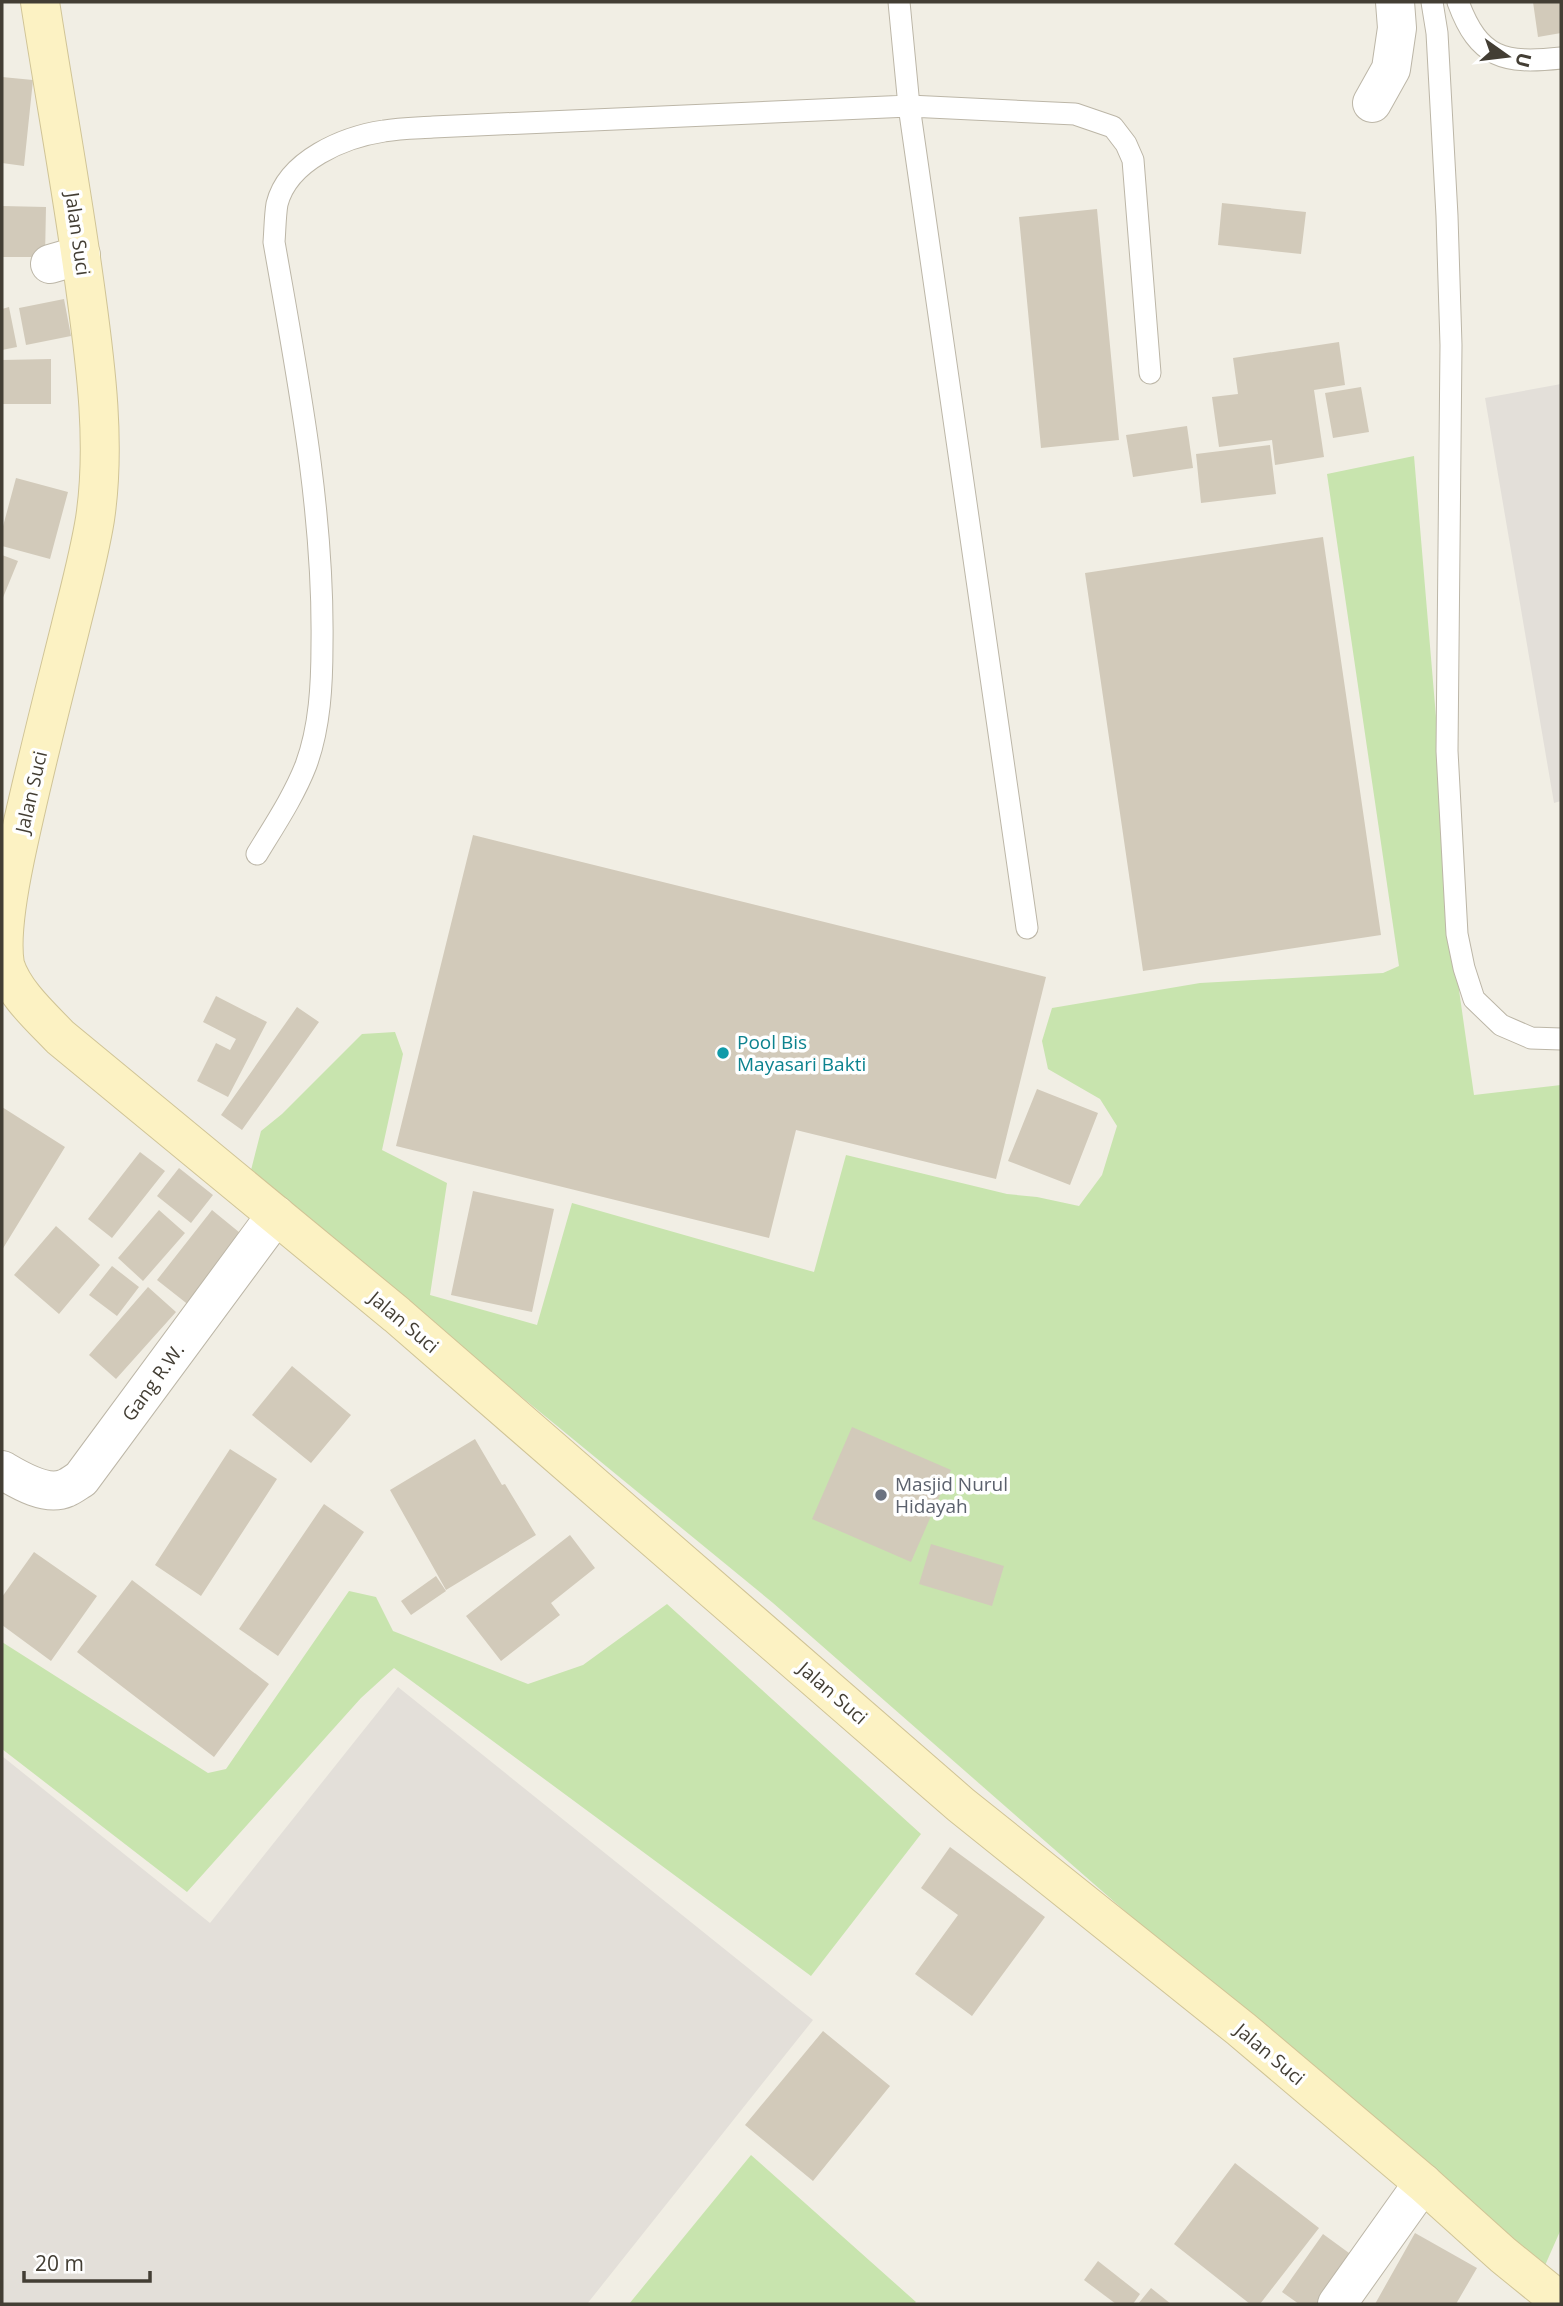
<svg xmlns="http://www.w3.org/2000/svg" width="1563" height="2306" font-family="'Open Sans',sans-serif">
	<rect width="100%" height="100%" fill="#f1eee4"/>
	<path fill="#e3dfd9" d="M1561,384V801L1554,803L1485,398Z
		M398,1687L813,2020L587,2304H2V1756L210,1923Z"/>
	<path fill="#c8e4ae" d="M1414,456L1459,990L1474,1095L1561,1085V2229L1543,2270L1430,2178L773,1603L250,1174L261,1131L282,1114L362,1034L395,1032L403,1054L382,1150L447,1183L430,1295L537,1325L572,1203L814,1272L846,1155L1007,1194L1037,1197L1079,1206L1102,1175L1117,1126L1100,1099L1048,1069L1042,1041L1052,1008L1200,983L1383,973L1399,966L1327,474Z
		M349,1591L376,1597L393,1631L528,1684L583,1665L667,1604L921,1834L811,1976L394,1668L361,1698L187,1892L2,1749V1642L208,1773L226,1769Z
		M751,2155L916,2302L914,2304H629Z"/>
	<path fill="#d2caba" d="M1533,2H1561V33L1538,37Z
		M2,77L33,80L24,166L2,163Z
		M1222,203L1306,212L1301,254L1218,245Z
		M2,206L46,207L45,257H2Z
		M1097,209L1119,440L1041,448L1019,217Z
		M64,299L71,336L26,345L19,308Z
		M9,307L17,347L2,350V309Z
		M1339,342L1345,385L1314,390L1324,457L1275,465L1272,440L1219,447L1212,397L1238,394L1233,358Z
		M51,359V404H2V360Z
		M1361,387L1369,432L1333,438L1325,393Z
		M1187,426L1193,468L1133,477L1126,435Z
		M1270,445L1276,494L1201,503L1196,454Z
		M16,478L68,492L50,559L2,546V530Z
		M1323,537L1381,935L1143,971L1085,573Z
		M2,555L18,561L2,600Z
		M473,835L1046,977L996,1179L796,1130L769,1238L396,1146Z
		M216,996L267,1022L228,1097L197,1081L216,1043L230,1050L236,1039L203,1022Z
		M297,1007L319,1022L242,1130L221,1115Z
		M1037,1089L1098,1113L1070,1185L1008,1161Z
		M2,1107L65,1147L2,1250Z
		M140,1152L165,1171L112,1238L88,1219Z
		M179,1168L213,1195L191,1223L157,1196Z
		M473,1191L554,1209L532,1312L451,1295Z
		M159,1210L185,1233L143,1281L118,1258Z
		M212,1210L245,1237L190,1306L157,1280Z
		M56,1226L100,1265L59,1314L14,1275Z
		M112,1266L139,1287L117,1316L89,1295Z
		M148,1287L176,1312L116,1379L89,1355Z
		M292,1366L351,1415L311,1463L252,1415Z
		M852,1427L951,1470L911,1562L812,1519Z
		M475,1439L502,1485L505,1484L536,1535L446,1590L390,1490Z
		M230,1449L277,1479L201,1596L155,1565Z
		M324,1504L364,1532L278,1656L239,1629Z
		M570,1535L595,1568L551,1603L560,1615L501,1661L466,1616Z
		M931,1544L1004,1566L992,1606L919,1584Z
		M34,1552L97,1596L51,1661L2,1625V1597Z
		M436,1576L446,1591L411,1615L401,1601Z
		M132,1580L269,1684L214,1757L77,1652Z
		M950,1847L1045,1917L972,2016L915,1974L958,1915L921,1888Z
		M823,2031L890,2086L813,2181L745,2125Z
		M1235,2163L1319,2228L1260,2304H1250L1174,2244Z
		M1415,2233L1477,2268L1456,2304H1375Z
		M1323,2234L1360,2261L1329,2304H1299L1282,2292Z
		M1098,2261L1140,2294L1133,2304H1116L1084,2280Z
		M1151,2288L1171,2304H1138Z"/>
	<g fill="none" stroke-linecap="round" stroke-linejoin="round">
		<g stroke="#bcb6a7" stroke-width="23">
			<path id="lane" d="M899,2L909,106L1027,928
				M1432,2L1437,33L1447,216L1451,345L1447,751L1457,934L1464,968L1474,999L1501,1025L1531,1038L1561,1039
				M1458,2C1479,59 1504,64 1561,58
				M257,854C274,826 294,796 306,765C320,727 322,684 322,644C324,509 297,374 274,242C275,230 275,216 277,204C288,160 344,137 384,131C400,128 417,128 433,127L909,106L1075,114L1113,127L1126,144L1133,160L1150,373"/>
		</g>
		<g stroke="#bcb6a7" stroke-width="40">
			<path id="street" d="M1372,103L1391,69L1397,28L1395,2
				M50,264L81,255
				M2,1470C19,1480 46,1497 66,1488C71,1486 76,1482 81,1479L276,1215
				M1337,2304L1423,2183"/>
		</g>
		<g stroke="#d0c496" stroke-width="40">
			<path id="secondary" d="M40,2C55,99 73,196 86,294C96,367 106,445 95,519C89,556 79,592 70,629C51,705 31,782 15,859C9,888 0,936 5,965C14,993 40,1016 60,1037L397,1315L961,1805L1241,2029L1423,2183L1503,2255L1561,2302"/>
		</g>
		<use href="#lane" stroke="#fff" stroke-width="21"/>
		<use href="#street" stroke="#fff" stroke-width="38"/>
		<use href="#secondary" stroke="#fcf2c3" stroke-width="38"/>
	</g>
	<circle fill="#0f9aa8" stroke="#fff" stroke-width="2.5" cx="723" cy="1053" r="7"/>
	<circle fill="#6b7280" stroke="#fff" stroke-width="2.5" cx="881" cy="1495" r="7"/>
	<g text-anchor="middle" stroke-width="7" stroke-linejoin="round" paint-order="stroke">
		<g font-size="19" fill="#433e34" stroke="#fff">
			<text transform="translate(78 234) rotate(82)" y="7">Jalan Suci</text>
			<text transform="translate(31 792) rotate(-77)" y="7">Jalan Suci</text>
			<text transform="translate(404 1322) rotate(40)" y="7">Jalan Suci</text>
			<text transform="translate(153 1382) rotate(-54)" y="7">Gang R.W.</text>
			<text transform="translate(833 1693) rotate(41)" y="7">Jalan Suci</text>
			<text transform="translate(1270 2054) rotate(40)" y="7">Jalan Suci</text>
		</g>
		<g font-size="19" fill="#0d838f" stroke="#fff" text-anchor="start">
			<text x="737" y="1049">Pool Bis<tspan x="737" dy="22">Mayasari Bakti</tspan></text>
		</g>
		<g font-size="19" fill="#5b616d" stroke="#fff" text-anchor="start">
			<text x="895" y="1491">Masjid Nurul<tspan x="895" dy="22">Hidayah</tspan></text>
		</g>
	</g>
	<rect width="1563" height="2306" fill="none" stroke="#433e34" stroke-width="7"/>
	<g transform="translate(1507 56) rotate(104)" stroke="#ffffff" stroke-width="5" paint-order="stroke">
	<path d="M0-5L12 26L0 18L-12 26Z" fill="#433e34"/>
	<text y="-10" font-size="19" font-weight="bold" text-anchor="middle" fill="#433e34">U</text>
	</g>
	<path d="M24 2271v10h126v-10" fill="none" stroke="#433e34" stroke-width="3.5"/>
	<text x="35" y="2271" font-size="21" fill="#433e34" stroke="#ffffff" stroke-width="5" paint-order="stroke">20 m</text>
</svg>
